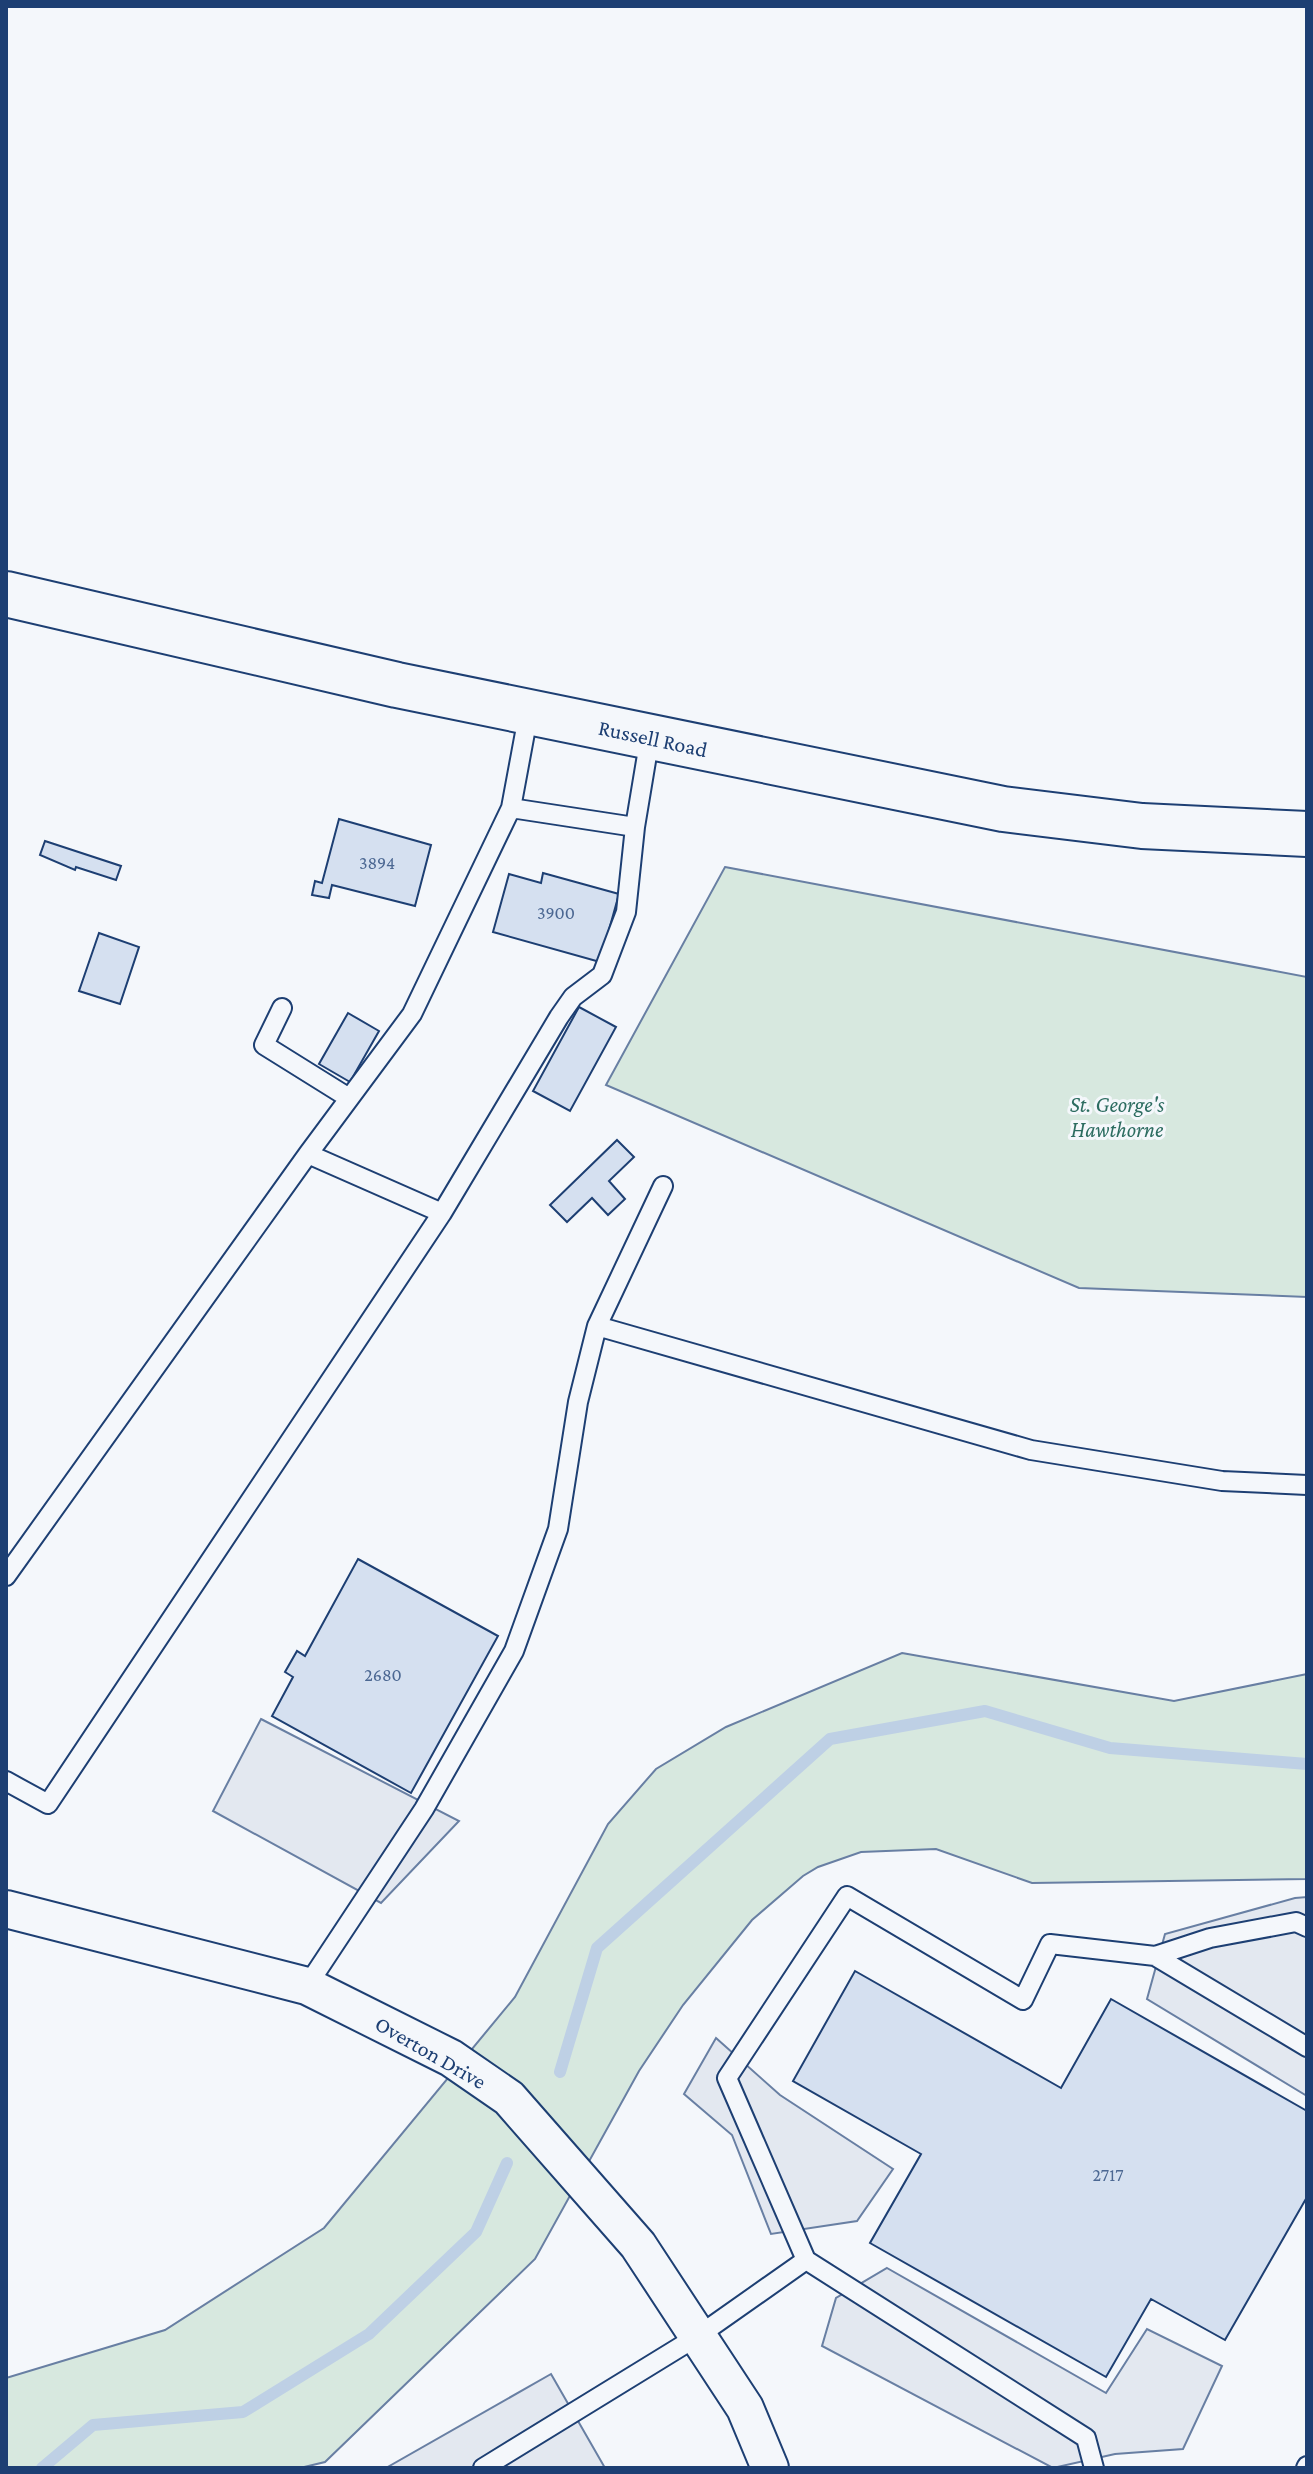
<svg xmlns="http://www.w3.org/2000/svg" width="1313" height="2474" font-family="'Crimson Pro',serif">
	<rect width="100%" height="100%" fill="#f4f7fb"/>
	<path fill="#d7e8df" stroke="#687fa3" stroke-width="2" d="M725,867L1307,977V1297L1079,1288L606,1085Z
		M902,1653L1174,1701L1307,1674V1879L1032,1883L936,1849L861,1852L818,1867L803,1876L752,1920L683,2005L639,2071L535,2259L325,2462L300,2468H6V2378L165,2330L324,2228L515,1997L608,1824L656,1769L726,1727Z"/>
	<path fill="#e3e8f0" stroke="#687fa3" stroke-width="2" d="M261,1719L459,1821L381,1903L213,1811Z
		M1307,1897V2096L1147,1999L1165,1934L1295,1898Z
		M716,2038L780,2095L893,2169L857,2221L771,2234L732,2135L684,2094Z
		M887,2268L1106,2393L1147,2329L1222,2366L1183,2449L1115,2454L1053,2468L822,2346L836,2298Z
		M551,2374L605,2468H386Z"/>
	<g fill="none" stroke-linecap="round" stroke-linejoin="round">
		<path stroke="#bed0e5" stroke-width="12" d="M560,2072L597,1948L830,1739L985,1711L1110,1748L1307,1764
			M42,2468L93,2425L243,2412L369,2334L476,2232L507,2163"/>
	</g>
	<path fill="#d5e0f0" stroke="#1d3f73" stroke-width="2" d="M339,819L431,845L415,906L332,885L329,898L312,895L315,881L322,883Z
		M45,841L121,866L116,880L76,867L75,870L40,855Z
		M543,873L619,894L600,962L493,932L509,874L541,883Z
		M99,933L139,947L120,1004L79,991Z
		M579,1007L616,1027L570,1111L533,1091Z
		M348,1013L379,1031L350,1082L319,1064Z
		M617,1140L634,1157L609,1181L625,1199L608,1215L592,1198L567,1222L550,1205Z
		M358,1559L498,1636L411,1793L272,1716L293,1677L285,1672L297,1651L305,1656Z
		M855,1971L1061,2088L1111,1999L1307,2111V2197L1225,2340L1151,2299L1106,2377L870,2243L921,2154L793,2081Z"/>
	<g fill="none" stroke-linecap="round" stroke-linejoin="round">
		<g stroke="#1d3f73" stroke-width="22">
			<path id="lane" d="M511,808L635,827L650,737
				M282,1008L264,1045L349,1098
				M442,1213L559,1017L573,997L602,975L626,912L635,827
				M597,1326L1031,1450L1222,1481L1307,1485
				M6,1576L308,1154L412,1014L511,808L529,711
				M6,1781L48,1804L442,1213L308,1154
				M1155,1956L1210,1938L1296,1922L1307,1927
				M307,1986L424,1809L514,1651L558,1529L578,1402L597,1326L663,1186
				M806,2260L727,2078L847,1896L1023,2000L1050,1944L1155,1956L1307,2047
				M483,2468L698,2336L806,2260L1086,2438L1094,2468
				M1306,2468L1307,2466"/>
		</g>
		<g stroke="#1d3f73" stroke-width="40">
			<path id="street" d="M6,1909L307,1986L451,2058L509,2098L638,2245L745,2408L770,2468"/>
		</g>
		<g stroke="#1d3f73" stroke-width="48">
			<path id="secondary" d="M6,594L397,685L1003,809L1142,826L1307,834"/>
		</g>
		<use href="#lane" stroke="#f4f7fb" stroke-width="18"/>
		<use href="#street" stroke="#f4f7fb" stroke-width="36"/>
		<use href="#secondary" stroke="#f4f7fb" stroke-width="44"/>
	</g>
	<g text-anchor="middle" stroke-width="6" stroke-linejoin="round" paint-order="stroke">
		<g font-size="18" fill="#4b6792">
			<text x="377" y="869">3894</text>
			<text x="556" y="919">3900</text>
			<text x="383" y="1681">2680</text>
			<text x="1108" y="2181">2717</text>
		</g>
		<g font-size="22" fill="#1d3f73" stroke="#f4f7fb">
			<text transform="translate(653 738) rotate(12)" y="8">Russell Road</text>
			<text transform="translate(431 2052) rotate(30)" y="8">Overton Drive</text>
		</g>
		<g font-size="22" font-style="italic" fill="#2c6c60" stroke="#f4f7fb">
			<text x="1117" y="1112">St. George's<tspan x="1117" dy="25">Hawthorne</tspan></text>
		</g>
	</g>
	<rect width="1313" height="2474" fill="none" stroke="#1d3f73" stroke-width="16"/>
</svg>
